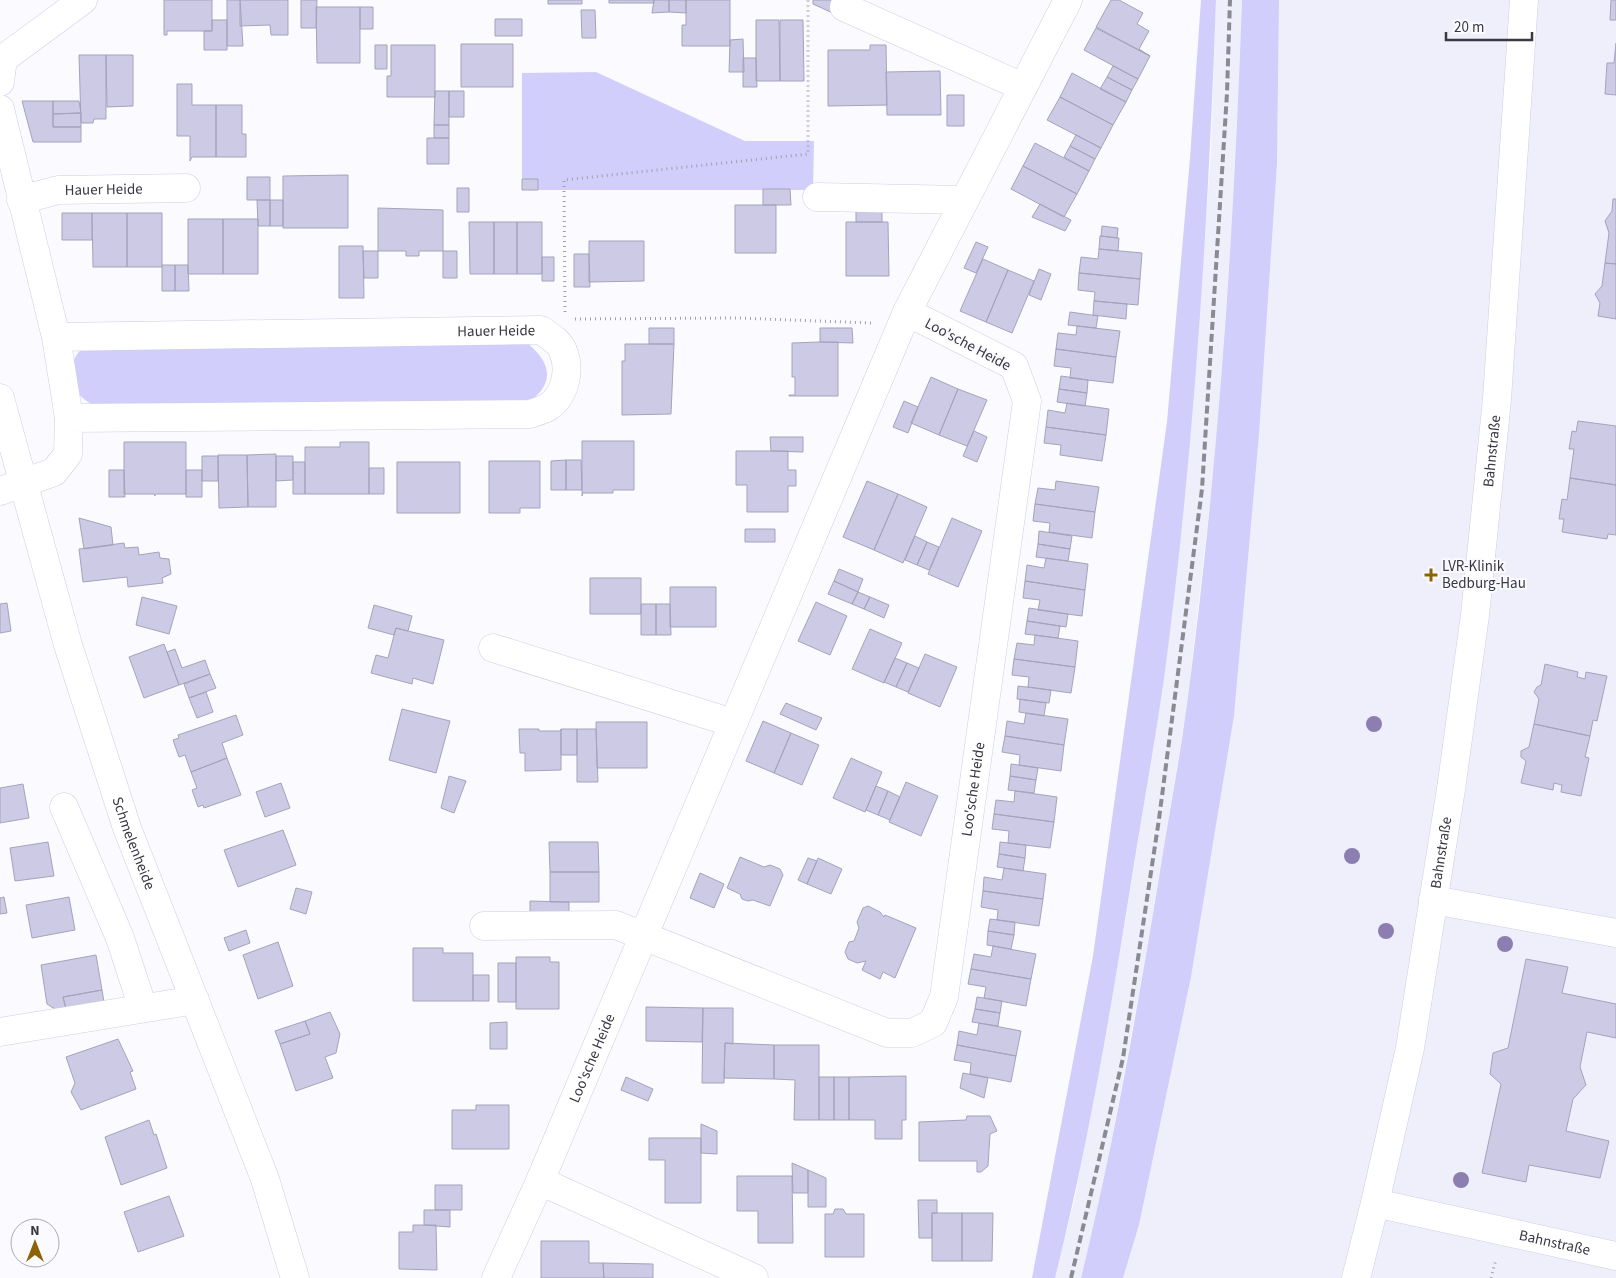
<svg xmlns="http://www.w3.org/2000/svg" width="1616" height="1278" font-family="'Source Sans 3',sans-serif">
	<rect width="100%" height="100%" fill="#fafaff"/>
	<path fill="#efeffc" d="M1216,0H1242L1237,154L1216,449L1187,705L1146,955L1101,1197L1081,1278H1055L1075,1197L1124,929L1164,678L1190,439L1211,153Z
		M1279,0H1616V1278H1123L1139,1225L1191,977L1234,716L1259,435L1277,164Z"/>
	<path fill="#d1cefc" d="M1201,0H1216C1208,226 1194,454 1164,679C1155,741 1144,802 1134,864C1112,1003 1089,1142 1055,1278H1032L1093,956L1167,422L1190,158Z
		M1242,0H1279L1277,164L1259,435L1234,716L1191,977L1139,1225L1123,1278H1081C1113,1148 1136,1016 1158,884C1167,824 1179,764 1187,704C1218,471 1234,235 1242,0Z
		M596,72L745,141H814L813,190H522V73Z
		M526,342C552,363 556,384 526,404L94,405C69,395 63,364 84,347Z"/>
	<path fill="#cccae4" stroke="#a5a3bc" d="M164,0H212V31H167V35H164Z
		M227,0H240L243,46H227Z
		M240,0H288V35H271L270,25L240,26Z
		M301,0H317L316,28H301Z
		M548,0H582V4H548Z
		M609,0H654V3H609Z
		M654,0H669V12L652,13Z
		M669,0H686V13L669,12Z
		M686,0H730V46H682V25H686Z
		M813,0H841L835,14L813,4Z
		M1111,0H1119L1143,13L1137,24L1149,31L1139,49L1150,56L1096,27Z
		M1611,0H1616V20H1610Z
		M316,7H360V63H317Z
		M360,7H373V29H360Z
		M581,10H595L596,38H582Z
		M495,19H522V36H495Z
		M212,20H227V50H204V31H212Z
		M756,20H779L780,81H756Z
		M780,20H803L804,81H780Z
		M1096,28L1150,56L1138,79L1084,50Z
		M743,39L744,72H729L730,40Z
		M1616,43V95L1605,94L1607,63H1614Z
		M461,44H513V87H461Z
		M375,45H387V69H375Z
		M391,45H435V97H387V76H391Z
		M870,45H886L887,105L828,106V50H870Z
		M79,55H106V119H94L93,123H81Z
		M106,55H133V106L107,107Z
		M743,58H756L757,87H743Z
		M1113,66L1138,79L1132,90L1107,77Z
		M940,71L941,115H887L886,72Z
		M1072,73L1126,102L1113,125L1060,97Z
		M1107,77L1132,90L1126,102L1100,89Z
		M177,84H192V105H216V157H192L190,161V136H177Z
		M435,91H449V125H434Z
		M449,91H464V117H449Z
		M947,95H964V126H947Z
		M1060,97L1113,125L1101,148L1047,120Z
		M22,101H53V127H81V142H33Z
		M53,101H79L81,113L53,114Z
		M216,105H242V134H246V157H216Z
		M81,113V127H53V114Z
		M434,125H449V138H434Z
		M1076,135L1101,148L1095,159L1070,146Z
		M427,138H449V164H427Z
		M1035,143L1089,171L1077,194L1023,166Z
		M1070,146L1095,159L1089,171L1064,157Z
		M1023,166L1077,194L1064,217L1011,189Z
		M348,175V228H283V176Z
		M247,177H270V200H247Z
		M522,179H538V190H522Z
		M457,188H469V212H457Z
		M763,189H790L791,205H763Z
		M1613,199H1616V264L1605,263L1609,233L1605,221L1612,211Z
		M257,200H270V226H258Z
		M270,200H283V226H270Z
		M1040,204L1071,220L1065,231L1032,217Z
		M735,205H776V253H735Z
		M856,207H882V222H856Z
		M378,208L443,210V251H419V256H406V251H378Z
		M62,213H92V240H62Z
		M92,213H127V267H93Z
		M127,213H162V267H127Z
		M188,219H223V274H188Z
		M223,219H258V274H223Z
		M469,222H494V274H470Z
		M494,222H517V274H494Z
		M517,222H542V274H517Z
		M846,222H888L889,276H846Z
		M1102,226L1118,228L1117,238L1101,236Z
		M1100,236L1119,238L1118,251L1099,249Z
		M589,241H644V281L589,282Z
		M976,242L988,247L976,273L964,268Z
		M339,246H363L364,298H339Z
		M1099,249L1142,253L1140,279L1079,273L1081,257L1098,259Z
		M363,251H378V278H364Z
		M443,251H457V278H443Z
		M574,254H589L590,287H574Z
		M542,257H554V281H542Z
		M983,259L1008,270L986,322L960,311Z
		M1605,263L1616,264V319L1598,316L1600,303L1595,294L1602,286Z
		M162,265H175V291H162Z
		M175,265H188L189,291H175Z
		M1039,269L1051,274L1041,300L1029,295Z
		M1008,270L1034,281L1012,333L986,322Z
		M1079,273L1140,279L1138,305L1094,301L1095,292L1078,290Z
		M1094,301L1127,304L1126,319L1093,315Z
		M1070,312L1098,316L1096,328L1068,325Z
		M1077,326L1120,331L1116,357L1056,349L1058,333L1076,335Z
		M649,328H674V344H649Z
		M820,328H852L853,343L820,342Z
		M820,342H838V396H789V395H795V377H792V343Z
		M625,344H674L671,414L622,415V361H625Z
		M1056,349L1116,357L1113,383L1070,378L1071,368L1054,366Z
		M1061,376L1088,380L1087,393L1059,389Z
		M931,377L958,389L939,435L911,423Z
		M958,389L987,400L967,446L939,435Z
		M1059,389L1087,393L1085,406L1057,402Z
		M904,401L918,407L908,433L893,427Z
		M1067,403L1109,409L1106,435L1046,427L1048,410L1065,413Z
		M1578,421L1616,426V485L1570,478L1574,449H1569L1572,431L1576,432Z
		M1046,427L1106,435L1102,461L1060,455L1061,445L1044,443Z
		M974,431L987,437L977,462L963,456Z
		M770,437H803V452L771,451Z
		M582,441H634V490H613V493H583L582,496Z
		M124,442H186V494H155V496L154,494H124Z
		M340,442H369V494H305V447H340Z
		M736,451H788V470H796V486H788V512H747V485H736Z
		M276,454V507H248L247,455Z
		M218,455H247L248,507L219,508Z
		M202,456H218V481H202Z
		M276,456H293V480L276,481Z
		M566,460V490H551V461Z
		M566,460H581L582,490H566Z
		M489,461H540V508H520V513H489Z
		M293,462H305V494H293Z
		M397,462H460V513H397Z
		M369,468H384V494H369Z
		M109,470H124L125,497H109Z
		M186,470H202V497H186Z
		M1570,478L1616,485V535L1608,534L1607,539L1562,532L1564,519H1559L1562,499L1567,500Z
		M867,481L898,494L874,550L843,537Z
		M1056,481L1099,487L1095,512L1035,504L1038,488L1055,490Z
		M898,494L927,507L903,563L874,550Z
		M1035,504L1095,512L1092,538L1049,532L1050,523L1033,521Z
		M79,518L111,527L113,545L84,549Z
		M952,518L982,531L958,587L928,574Z
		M745,529H775V542H745Z
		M1039,531L1072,536L1070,549L1038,544Z
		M915,536L927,542L917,565L905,560Z
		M927,542L939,547L929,570L917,565Z
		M124,543L125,548L138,547L139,555L159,552L160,558L169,559L171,574L162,578L163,583L128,587L127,577L83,582L79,549Z
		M1038,544L1070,549L1068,561L1036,557Z
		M1046,558L1088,564L1085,590L1025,581L1027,565L1044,568Z
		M839,569L863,579L858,592L834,581Z
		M590,578H641V614H590Z
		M834,581L858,592L852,604L828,594Z
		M1025,581L1085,590L1082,616L1038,610L1040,600L1023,598Z
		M670,587H716V627H670Z
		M858,592L870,597L864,609L852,604Z
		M142,597L177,606L169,634L136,625Z
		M870,597L889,605L884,618L864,609Z
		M816,602L847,616L830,655L798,641Z
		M7,603L11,631L0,633V604Z
		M641,604H656V635H641Z
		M656,604H670L671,635H656Z
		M374,605L412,616L408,631L396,628L394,635L368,628Z
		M1029,608L1068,614L1066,627L1027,621Z
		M1027,621L1060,626L1058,638L1025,634Z
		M396,628L444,640L433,684L413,678L412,684L371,673L376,655L388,658Z
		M870,629L902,643L884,683L852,669Z
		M1035,635L1078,641L1075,667L1014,659L1017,643L1034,645Z
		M164,644L179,685L144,698L129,657Z
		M175,649L182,668L205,660L210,674L179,685L167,652Z
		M925,654L957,667L940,707L908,693Z
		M895,658L907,663L896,687L884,682Z
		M1014,659L1075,667L1071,693L1028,687L1029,677L1012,675Z
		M907,663L919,668L908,692L896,687Z
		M1545,664L1578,672L1577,677L1585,679L1586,672L1607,676L1597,721L1593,720L1590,736L1534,724L1539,699L1534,692L1537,687L1541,685Z
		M210,674L216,688L189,698L184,684Z
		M1018,686L1051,690L1049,703L1017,699Z
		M206,692L213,712L197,718L189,698Z
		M1020,699L1046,703L1044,716L1019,712Z
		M786,703L822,718L816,730L780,714Z
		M402,709L450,721L436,773L389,760Z
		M1026,713L1068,719L1064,745L1005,736L1007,721L1024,724Z
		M236,715L243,735L222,743L227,758L191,772L185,755L179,757L173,740L179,738L178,735Z
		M763,721L791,733L774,773L746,761Z
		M596,722H647V768H597Z
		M1534,724L1590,736L1585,757L1589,758L1581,796L1561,792L1562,785L1554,783L1553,790L1521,783L1526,761L1521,757V751L1529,747Z
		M519,729H539V731H560L561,729V770L525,771V753H520Z
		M561,729H577V755H561Z
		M577,729H596L598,782H577Z
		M791,733L819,745L802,785L774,773Z
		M1005,736L1064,745L1061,771L1019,765L1020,755L1002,752Z
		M227,758L241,795L204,808L203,805L198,807L192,790L197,788L191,772Z
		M851,758L882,772L865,812L833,798Z
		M1011,764L1038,768L1036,780L1010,776Z
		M449,776L466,781L454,813L441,808Z
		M1010,776L1036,780L1034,793L1008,790Z
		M906,782L938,796L921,836L889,822Z
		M281,783L290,808L265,817L256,792Z
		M23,784L29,818L0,823V788Z
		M876,786L888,791L878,815L866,810Z
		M888,791L900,797L890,820L878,815Z
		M1015,791L1057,797L1054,822L994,814L996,800L1014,802Z
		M994,814L1054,822L1050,848L1008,843L1009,831L992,829Z
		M283,830L296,865L238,887L224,850Z
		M48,842L54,876L15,881L10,848Z
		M549,842H598L599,872H550Z
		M1000,842L1026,845L1025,858L999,854Z
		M999,854L1025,858L1023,871L997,867Z
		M740,857L764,867L770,865L780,869L783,875L770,906L753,900L748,901L742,899L740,894L727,888Z
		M808,858L817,861L807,884L798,880Z
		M818,858L842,869L831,894L807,884Z
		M1004,868L1046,874L1043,899L983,891L984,877L1002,880Z
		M550,872H599V902H550Z
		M700,873L724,884L714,908L690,898Z
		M296,888L312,892L306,914L290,909Z
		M983,891L1043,899L1039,926L997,920L998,910L981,907Z
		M4,897L7,913L0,914V898Z
		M69,897L75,930L32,938L26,905Z
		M530,901L569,902V915H530Z
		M868,906L880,912L884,917L885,915L916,928L895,978L883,972L880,979L862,970L866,961L857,963L848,959L845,952L849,942L854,941L859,928L857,922L863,908Z
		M990,919L1015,922L1014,935L988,931Z
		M246,930L250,943L229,951L224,938Z
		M988,931L1014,935L1011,949L987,945Z
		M278,942L293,986L258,999L243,955Z
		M993,946L1036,954L1031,979L971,969L974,954L991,957Z
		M413,948H443V953H473V1001H413Z
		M96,955L102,990L63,997L66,1009L58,1011L47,1004L41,965Z
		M516,957H550V962H559V1009H516Z
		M1526,959L1568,967L1562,993L1616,1004V1038L1587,1032L1580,1067L1586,1085L1573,1099L1566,1131L1609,1141L1600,1178L1529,1165L1526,1182L1482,1173L1501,1084L1490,1074L1493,1053L1508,1048Z
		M498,963H516V1002H498Z
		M971,969L1031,979L1026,1006L984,998L986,987L968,984Z
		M473,975H489V1001H473Z
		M102,990L104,1002L66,1009L63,997Z
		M977,997L1002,1001L1000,1013L975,1009Z
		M646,1007L703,1008L702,1042L646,1041Z
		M703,1008H733V1044L725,1043L724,1083H702Z
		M975,1009L1000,1013L998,1026L972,1022Z
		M330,1012L340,1034L336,1053L325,1057L333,1078L296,1091L280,1044L310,1034L305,1021Z
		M305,1021L310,1034L280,1044L275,1031Z
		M507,1022V1049H490V1023Z
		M979,1023L1021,1031L1016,1056L957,1045L959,1031L977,1035Z
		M118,1039L133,1071L130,1072L136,1089L81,1110L71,1092L75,1083L66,1057Z
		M725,1043L774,1045V1079L724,1078Z
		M774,1045H819V1120H794L795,1080L774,1079Z
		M957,1045L1016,1056L1011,1082L970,1074L971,1063L954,1060Z
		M963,1073L988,1078L984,1098L960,1088Z
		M906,1076V1120H902V1139H875V1120H849V1077Z
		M626,1077L653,1089L648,1101L621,1090Z
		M819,1077H834V1120H819Z
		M834,1077H849V1120H834Z
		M476,1105H509V1149H452V1110H476Z
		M967,1116H990L997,1131L990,1134L988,1166L981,1172H977V1161H919V1122L966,1120Z
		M149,1120L154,1135L156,1134L167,1168L121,1185L105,1137Z
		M701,1124L717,1131V1154L701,1153Z
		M649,1138H701V1203H665V1160H649Z
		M792,1163L808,1170V1193H793Z
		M808,1170L826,1178V1207H808Z
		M737,1176H792L793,1243H758V1211H737Z
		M435,1185H462V1210H435Z
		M169,1196L184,1236L138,1252L124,1212Z
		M918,1200H937V1213H932V1238H919Z
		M835,1209H843L846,1214H864V1257H825V1214H833Z
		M424,1210H450V1227L424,1225Z
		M932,1213H962V1261H932Z
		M962,1213H993L992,1261H962Z
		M413,1225H436L437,1270L399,1269V1232H413Z
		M541,1241H589V1263H603L604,1278H541Z
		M603,1263L653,1264V1278H604Z"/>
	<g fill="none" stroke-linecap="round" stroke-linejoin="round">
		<g stroke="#cecde6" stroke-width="29">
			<g id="minor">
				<path d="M844,7L1023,87"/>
				<path d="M0,82L3,59L83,0"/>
				<path id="s1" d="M0,109L56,337L541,330C549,336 560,342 563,351C571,370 565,396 548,407C543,410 536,412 530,414L69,418L68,454L54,472L0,491"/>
				<path d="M817,197L964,200"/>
				<path id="s2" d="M21,200L58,190L186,188"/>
				<path d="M56,337L69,418"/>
				<path id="s3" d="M0,398L68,645L127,828L265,1179L295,1278"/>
				<path d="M493,648L733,723"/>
				<path d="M64,807L120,938L143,1008"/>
				<path d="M1433,900L1616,933"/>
				<path id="s4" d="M484,926L616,925L887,1033H912L933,1023L944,997L1027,401L1014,366L907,312"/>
				<path d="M0,1032L195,1000"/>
				<path d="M540,1181L754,1278"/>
				<path id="s5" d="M1375,1203L1616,1256"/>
				<path id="s6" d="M496,1278L540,1181L907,312L1068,0"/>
				<path id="s7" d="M1356,1278L1375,1203L1410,1048L1451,789L1475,615L1497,399L1524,0"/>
			</g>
		</g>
		<path stroke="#a2a1a9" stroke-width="3" stroke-dasharray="1 4" stroke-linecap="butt" d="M565,312L564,180L808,154V0
			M575,319L738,318L871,323
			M1491,1278L1496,1259"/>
		<use href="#minor" stroke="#fff" stroke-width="28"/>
		<path stroke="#8a8a92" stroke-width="4" stroke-dasharray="8 4" stroke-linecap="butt" d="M1071,1278L1123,1058L1159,819L1202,489L1227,93L1230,0"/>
	</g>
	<g fill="#8c7eb1">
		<circle cx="1374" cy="724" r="8"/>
		<circle cx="1352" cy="856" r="8"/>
		<circle cx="1386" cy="931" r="8"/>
		<circle cx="1505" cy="944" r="8"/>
		<circle cx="1461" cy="1180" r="8"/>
	</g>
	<path fill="#8e6308" stroke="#fafaff" stroke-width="2" d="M1428.5 567.5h5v5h5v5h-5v5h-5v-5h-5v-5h5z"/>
	<g text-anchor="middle" stroke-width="4" stroke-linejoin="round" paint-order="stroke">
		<g font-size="15" fill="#393843" stroke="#fafaff">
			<text dy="5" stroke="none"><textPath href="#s2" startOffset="84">Hauer Heide</textPath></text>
			<text dy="5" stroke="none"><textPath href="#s1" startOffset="675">Hauer Heide</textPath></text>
			<text transform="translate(968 344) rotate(28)" y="5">Loo'sche Heide</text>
			<text dy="5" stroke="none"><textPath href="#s7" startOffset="839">Bahnstraße</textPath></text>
			<text dy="5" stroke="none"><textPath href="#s4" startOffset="710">Loo'sche Heide</textPath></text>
			<text dy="5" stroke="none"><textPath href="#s3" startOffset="465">Schmelenheide</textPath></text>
			<text dy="5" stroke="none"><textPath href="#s7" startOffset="434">Bahnstraße</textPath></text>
			<text dy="5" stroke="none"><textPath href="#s6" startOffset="240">Loo'sche Heide</textPath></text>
			<text dy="5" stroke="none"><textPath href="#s5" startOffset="184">Bahnstraße</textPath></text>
		</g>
		<g font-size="15" fill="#393843" stroke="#fafaff" text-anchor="start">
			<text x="1442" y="571">LVR-Klinik<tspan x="1442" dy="17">Bedburg-Hau</tspan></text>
		</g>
	</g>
	<g transform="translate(35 1243)"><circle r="24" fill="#fafaff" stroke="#adacb4"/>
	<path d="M0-4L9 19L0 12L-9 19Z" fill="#8e6308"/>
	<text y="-8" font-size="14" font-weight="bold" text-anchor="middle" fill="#393843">N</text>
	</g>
	<path d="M1446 32v8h86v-8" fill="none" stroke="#393843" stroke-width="2.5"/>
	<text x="1454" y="32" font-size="15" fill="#393843" stroke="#fafaff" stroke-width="4" paint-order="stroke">20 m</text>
</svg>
